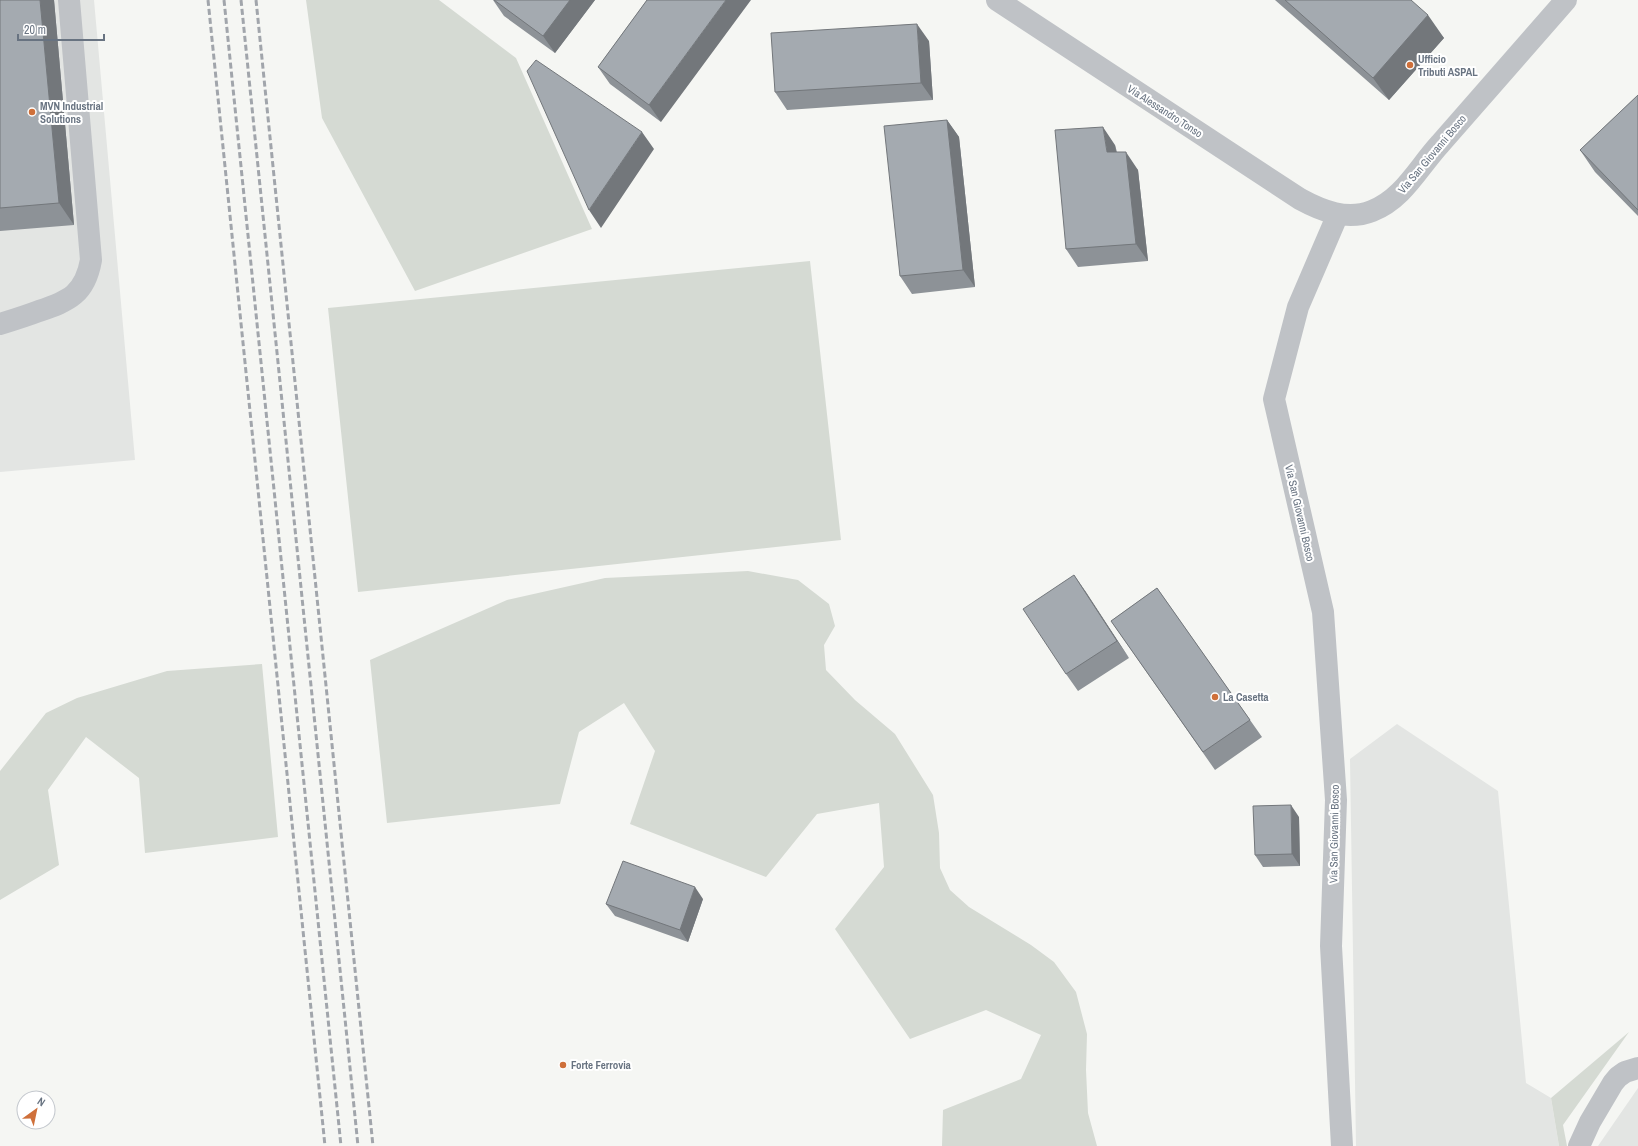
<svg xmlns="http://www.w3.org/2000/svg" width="1638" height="1146" font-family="'Archivo Narrow',sans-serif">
	<rect width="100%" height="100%" fill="#f5f6f3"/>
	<path fill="#e3e5e3" d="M0,0H94L135,460L0,472Z
		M1397,724L1498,791L1526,1083L1551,1098L1559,1146H1356L1350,759Z
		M1638,1088V1146H1598Z"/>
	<path fill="#d5dad3" d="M306,0H439L516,58L592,229L415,291L322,118Z
		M810,261L841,540L358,592L328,308Z
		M748,571L798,580L829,604L835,626L824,645L826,670L855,700L895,734L933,795L939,833L940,868L950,890L969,907L1031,945L1054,962L1076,992L1087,1034L1086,1070L1088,1113L1097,1146H942L943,1110L1021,1079L1041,1035L986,1010L910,1039L835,929L884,867L879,803L817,814L766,877L630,824L655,751L624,703L579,732L560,804L387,823L370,660L507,600L605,578Z
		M262,664L278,837L145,853L139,778L86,737L48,790L59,865L0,900V771L46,713L77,698L167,671Z
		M1629,1032L1563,1125L1567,1146H1559L1551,1098Z"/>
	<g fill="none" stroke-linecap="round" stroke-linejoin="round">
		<path stroke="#bfc2c6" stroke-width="22" d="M997,0L1300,199C1322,211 1347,221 1372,211C1403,199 1418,168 1440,144C1482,96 1524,48 1566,0
			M1338,214L1298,307L1274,399L1323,612L1336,800L1331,946L1342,1146
			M0,324C13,320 26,316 39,311C69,301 85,294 91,260L69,0
			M1579,1146L1590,1122L1613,1083L1618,1077L1625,1072L1638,1068"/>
		<path stroke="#a1a5ab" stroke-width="3" stroke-dasharray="6 3" stroke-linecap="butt" d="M208,0L325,1146
			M224,0L341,1146
			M241,0L358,1146
			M256,0L373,1146"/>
	</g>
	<path fill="#8d9297" d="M0,0H54L74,225L0,231Z
		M493,0H595L555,53L504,16Z
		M647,0L661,122L610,84L598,67Z
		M1275,0H1411L1444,38L1389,100Z
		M929,41L933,100L787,110L775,92Z
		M1638,95V216L1595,172L1580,150Z
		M947,120L959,137L975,287L912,294L900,276Z
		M1115,145L1117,152L1138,170L1148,261L1078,267L1066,249Z
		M1074,575L1129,658L1078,691L1066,674Z
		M1157,588L1262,737L1215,770L1111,621Z
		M1299,817L1300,866L1263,867L1255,855Z
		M703,899L688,942L615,916L606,904Z"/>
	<path fill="#73777b" d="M40,0H54L74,225L59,203Z
		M570,0H595L555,53L543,36Z
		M726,0H751L661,122L649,105Z
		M1428,15L1444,38L1389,100L1373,78Z
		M917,24L929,41L933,100L921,83Z
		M947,120L959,137L975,287L963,270Z
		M1103,127L1115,145L1119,169L1107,152Z
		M642,132L654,149L601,228L589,210Z
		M1126,152L1138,170L1148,261L1136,244Z
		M1074,575L1086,592L1129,658L1117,641Z
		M1291,805L1299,817L1300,866L1292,854Z
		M695,887L703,899L688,942L680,930Z"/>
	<path fill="#a4aab0" stroke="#73777b" d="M0,0H40L59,203L0,208Z
		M494,0H570L543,36Z
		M647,0H726L649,105L598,67Z
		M1285,0H1411L1428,15L1373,78Z
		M917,24L921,83L775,92L771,33Z
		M536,60L642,132L589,210L527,71Z
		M1638,95V210L1580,150Z
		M947,120L963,270L900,276L884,126Z
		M1103,127L1107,152H1126L1136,244L1066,249L1055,130Z
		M1074,575L1117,641L1066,674L1023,609Z
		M1157,588L1250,720L1203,752L1111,621Z
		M1291,805L1292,854L1255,855L1253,806Z
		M623,861L695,887L680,930L606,904Z"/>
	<g fill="#cf703a" stroke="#fff" stroke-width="1.5">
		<circle cx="1410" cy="65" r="4"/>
		<circle cx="32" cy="112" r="4"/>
		<circle cx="1215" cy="697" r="4"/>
		<circle cx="563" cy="1065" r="4"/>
	</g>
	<g text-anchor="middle" stroke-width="4" stroke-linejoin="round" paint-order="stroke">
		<g font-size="11" font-weight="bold" fill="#687381" stroke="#fff" text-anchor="start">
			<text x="1418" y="63">Ufficio<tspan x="1418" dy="13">Tributi ASPAL</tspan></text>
			<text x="40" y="110">MVN Industrial<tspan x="40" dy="13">Solutions</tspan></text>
			<text x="1223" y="701">La Casetta</text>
			<text x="571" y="1069">Forte Ferrovia</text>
		</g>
		<g font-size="11" fill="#687381" stroke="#fff">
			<text transform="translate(1165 111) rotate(33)" y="4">Via Alessandro Tonso</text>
			<text transform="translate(1432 154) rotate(-50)" y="4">Via San Giovanni Bosco</text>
			<text transform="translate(1300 513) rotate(77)" y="4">Via San Giovanni Bosco</text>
			<text transform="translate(1334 834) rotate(-89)" y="4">Via San Giovanni Bosco</text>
		</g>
	</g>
	<g transform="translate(36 1110) rotate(33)"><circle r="19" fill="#ffffff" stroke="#c3c7cd"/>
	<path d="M0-3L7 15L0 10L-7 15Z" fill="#cf703a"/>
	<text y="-6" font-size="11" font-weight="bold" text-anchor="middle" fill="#687381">N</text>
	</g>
	<path d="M18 34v6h86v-6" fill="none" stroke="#687381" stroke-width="2"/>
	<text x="24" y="34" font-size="12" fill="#687381" stroke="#ffffff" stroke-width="3" paint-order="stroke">20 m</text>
</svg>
